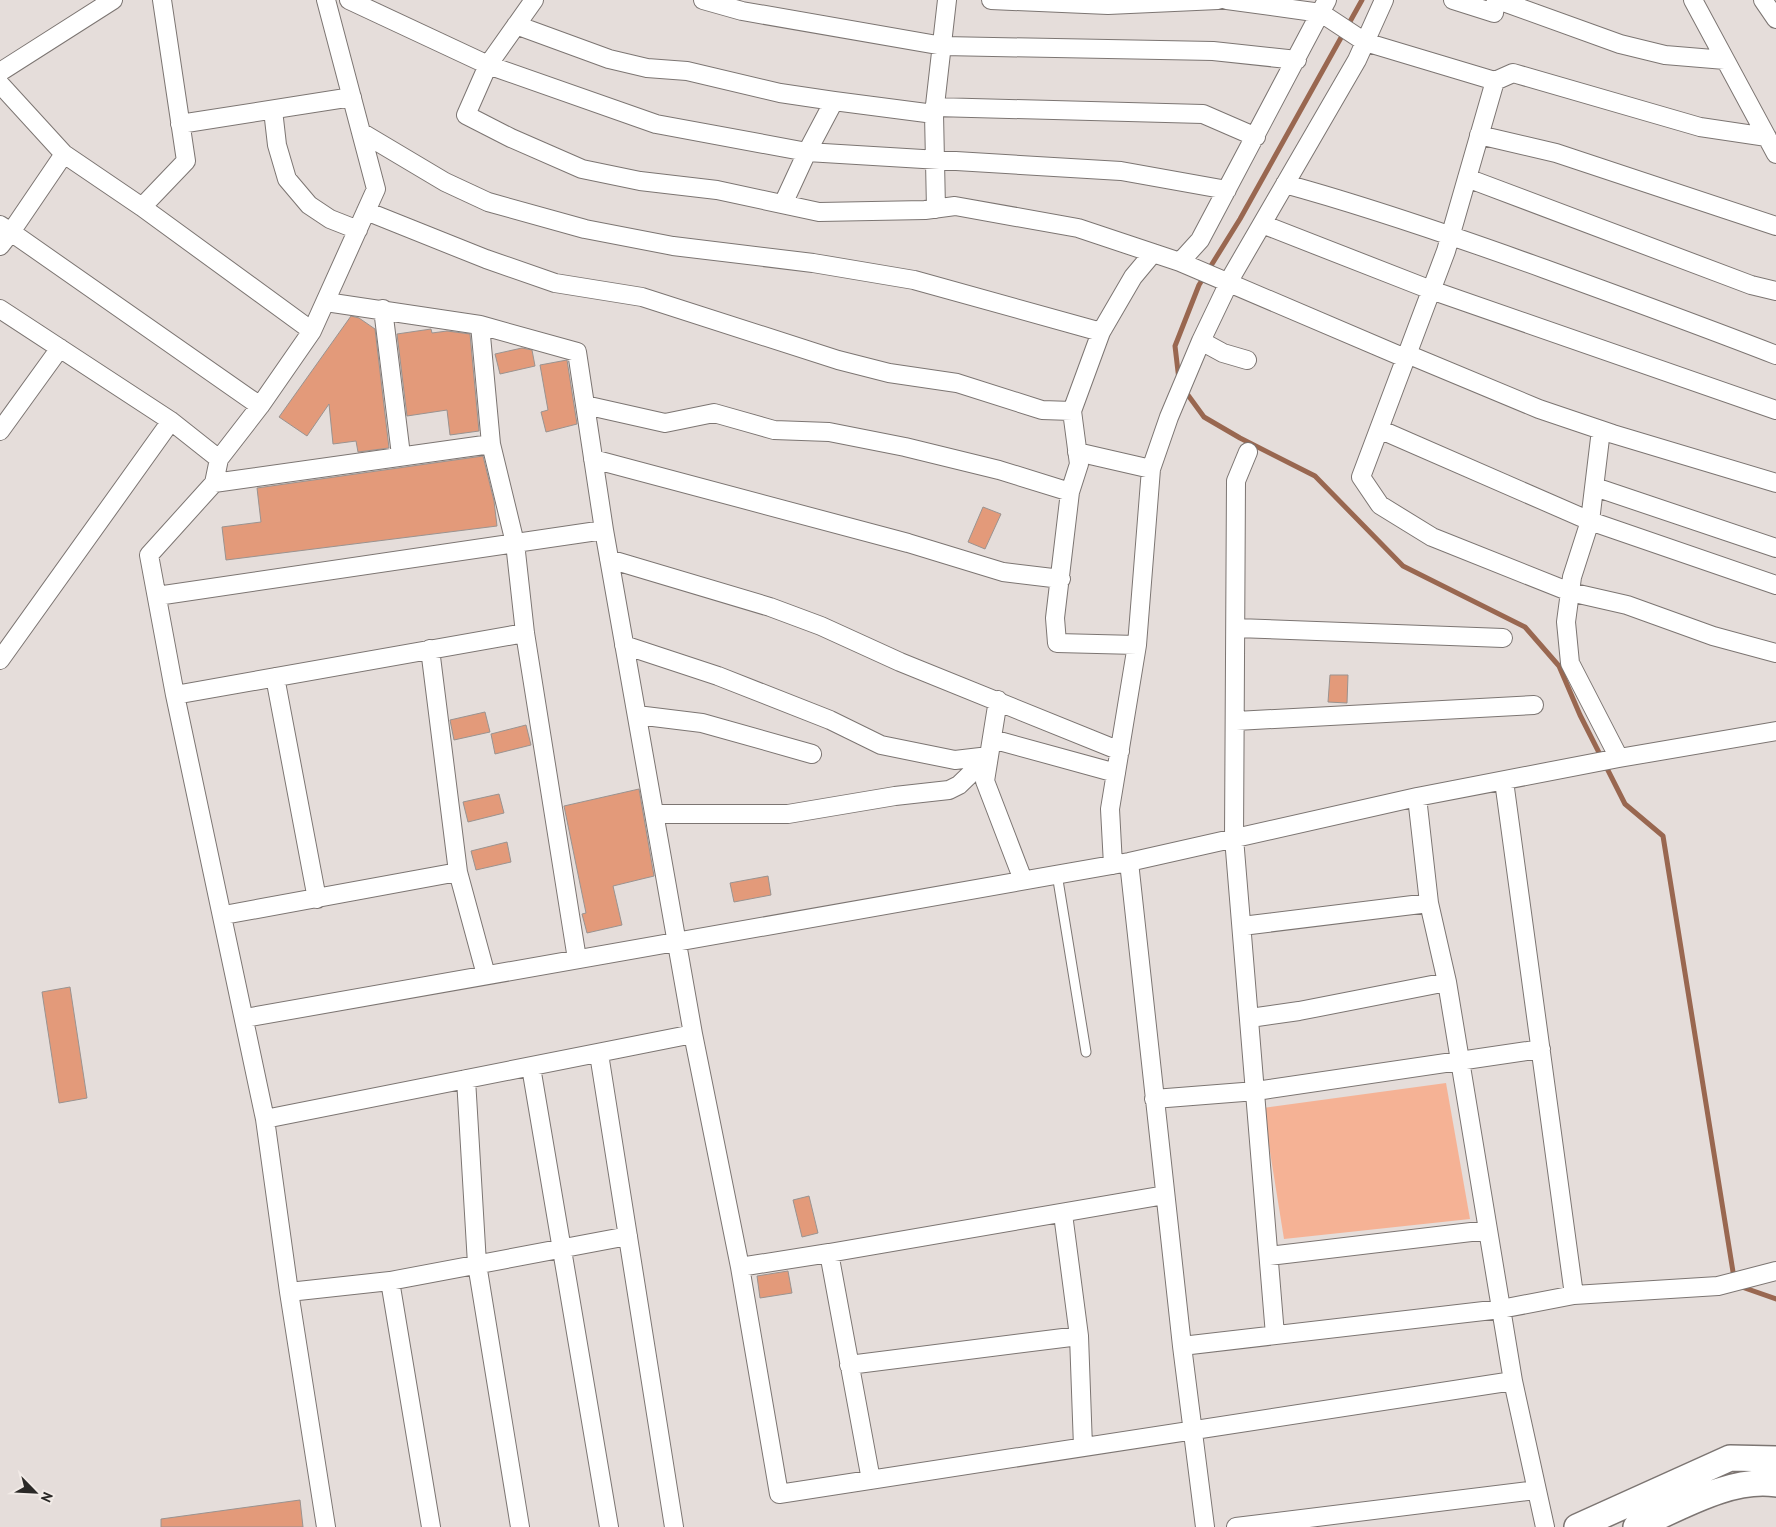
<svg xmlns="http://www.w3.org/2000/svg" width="1776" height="1527" font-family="'PT Sans',sans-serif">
	<rect width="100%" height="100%" fill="#e5ddda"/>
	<path fill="#f5b295" d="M1446,1083L1470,1219L1284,1239L1263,1108Z"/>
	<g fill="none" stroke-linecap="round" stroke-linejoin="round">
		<path stroke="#996750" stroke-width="5" d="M1179,380L1175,346L1199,285L1240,219L1362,0
			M1185,391L1204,417L1240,438L1315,476L1403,566L1525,627L1559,666L1580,715L1625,804L1663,836L1734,1278
			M1739,1286L1776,1299"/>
	</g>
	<path fill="#e39a7a" stroke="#9a9390" d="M351,316L359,318L375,329L389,448L358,452L356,441L333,444L329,404L307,436L279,417Z
		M431,329L432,333L447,331L470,334L479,431L450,435L447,410L407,416L397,334Z
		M522,348L532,350L535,366L500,374L495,354Z
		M567,360L577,424L546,432L541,412L548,410L540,365Z
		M483,456L494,501L497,526L226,560L222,527L261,522L257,488Z
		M983,507L1001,514L985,549L968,542Z
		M1330,675H1348L1347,703L1328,702Z
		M485,712L490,732L454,740L450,720Z
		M526,725L531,745L495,754L491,734Z
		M639,789L654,876L613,886L622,925L587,933L582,914L586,913L564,806Z
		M499,794L504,813L468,822L463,802Z
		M507,842L511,862L476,870L471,851Z
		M768,876L771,895L734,902L730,883Z
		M70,987L87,1098L59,1103L42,992Z
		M809,1196L818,1233L802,1237L793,1200Z
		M788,1271L792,1293L760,1298L757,1276Z
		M300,1500L303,1527H161V1519Z"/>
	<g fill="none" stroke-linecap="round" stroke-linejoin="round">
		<g stroke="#7c7572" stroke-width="11">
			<path id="lane" d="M1057,874L1086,1052"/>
		</g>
		<g stroke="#7c7572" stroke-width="20">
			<path id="street" d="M349,0L488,65L534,0
				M703,0L742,11L943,46L1213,51L1297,60
				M991,0L1108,5L1218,0
				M1227,0L1321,13L1365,42L1495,81L1446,251L1361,477L1380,505L1432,537L1570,592L1627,605L1713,636L1776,653
				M1453,0L1494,13L1496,0
				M1498,0L1620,44L1665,55L1725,60
				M1693,0L1776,154
				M1763,0L1776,19
				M516,25L609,59L647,68L687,71L780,93L834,101L934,114
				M0,72L113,0
				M1495,81L1513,73L1700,127L1767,137
				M0,84L64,154
				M935,107L1203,114L1256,137
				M273,110L277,145L287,179L309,205L330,219L358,230
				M180,124L352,97
				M361,132L445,182L488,202L585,229L673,246L813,263L914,280L1101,332
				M1479,135L1556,153L1776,226
				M1467,178L1751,285L1776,291
				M1285,184C1373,208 1459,238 1545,269C1622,297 1699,325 1776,355
				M1227,190L1121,171L807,152L656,124L488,65L466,115L511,138L582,169L640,181L717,190L819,212L925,210L955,206L1078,228L1180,262L1200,240L1327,0
				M783,204L807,152L834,101
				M142,207L186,161L162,0
				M936,209L934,114L947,0
				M366,211L486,259L555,283L642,297L838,360L889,373L957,383L1042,410L1072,411
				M1262,224L1431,290L1776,410
				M0,225L11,232L64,154L142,207L312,331
				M0,246L11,232L260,406
				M1180,262L1405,358
				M326,302L480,325L491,444
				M0,309L171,421L219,459L260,406L312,331L376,189L326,0
				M383,309L401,455
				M480,325L577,352L604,530
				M1407,354L1539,409L1613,434L1776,483
				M1247,360L1223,353L1201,341L1233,274L1357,60L1384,0
				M585,405L665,423L714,413L774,430L829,432L905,447L999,470L1070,492
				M1379,429L1590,521L1601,430
				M0,431L60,348
				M1077,452L1151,469L1137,645
				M1248,452L1236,481L1234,838L1275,1335
				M219,459L214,483L149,555L175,695L265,1119L289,1292L326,1527
				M593,459L908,543L1003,572L1061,579
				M1151,469L1169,417L1201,341
				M214,483L491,444L515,543L525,633L577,959
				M1595,487L1776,548
				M609,559L770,607L821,626L900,662L1120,751
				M157,596L604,530L693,1034L740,1267L779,1494L1513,1381L1545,1527
				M1236,628L1503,638
				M624,645L718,676L830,720L881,745L955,760L989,756
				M0,660L171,421
				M275,677L317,899
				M175,695L525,633
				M998,700L985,781L1023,880
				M637,715L702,723L812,754
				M1236,721L1534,705
				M992,739L1116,773
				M1619,758L1570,663L1566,622L1572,577L1590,521L1776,585
				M1417,797L1429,903L1447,982L1513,1381
				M655,814H788L895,796L949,790L959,785L989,756
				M1129,862L1182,1346
				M1113,865L1110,809L1137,645L1057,643L1055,618L1070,492L1079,464L1072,411L1101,332L1133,277L1153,253
				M458,872L486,975
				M224,915L458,872L430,649
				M1242,926L1429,903
				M245,1018L1129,862L1417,797L1619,758L1776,731
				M1250,1018L1299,1011L1447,982
				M599,1054L674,1527
				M531,1067L609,1527
				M466,1079L477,1264L520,1527
				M1154,1099L1256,1091L1541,1049
				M265,1119L693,1034
				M1269,1256L1488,1230
				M740,1267L829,1253
				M289,1292L390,1281
				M1574,1295L1718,1286L1776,1271
				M1079,1336L1083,1447
				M849,1365L1079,1336L1063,1214
				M871,1480L829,1253L1165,1195
				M431,1527L390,1281L628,1236
				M1205,1527L1182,1346L1501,1309L1574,1295L1504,781
				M1236,1527L1536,1490"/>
		</g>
		<g stroke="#7c7572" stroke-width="28">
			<path id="secondary" d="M1577,1527L1730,1458L1776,1459
				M1636,1527C1678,1509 1730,1477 1776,1484"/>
		</g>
		<use href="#lane" stroke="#fff" stroke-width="9"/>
		<use href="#street" stroke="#fff" stroke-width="18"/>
		<use href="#secondary" stroke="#fff" stroke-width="25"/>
	</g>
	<g transform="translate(35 1492) rotate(114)" stroke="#f2ebe7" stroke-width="4" paint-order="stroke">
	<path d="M0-4L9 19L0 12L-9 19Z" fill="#2a2826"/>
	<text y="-8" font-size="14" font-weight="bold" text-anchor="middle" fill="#2a2826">N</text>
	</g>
</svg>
